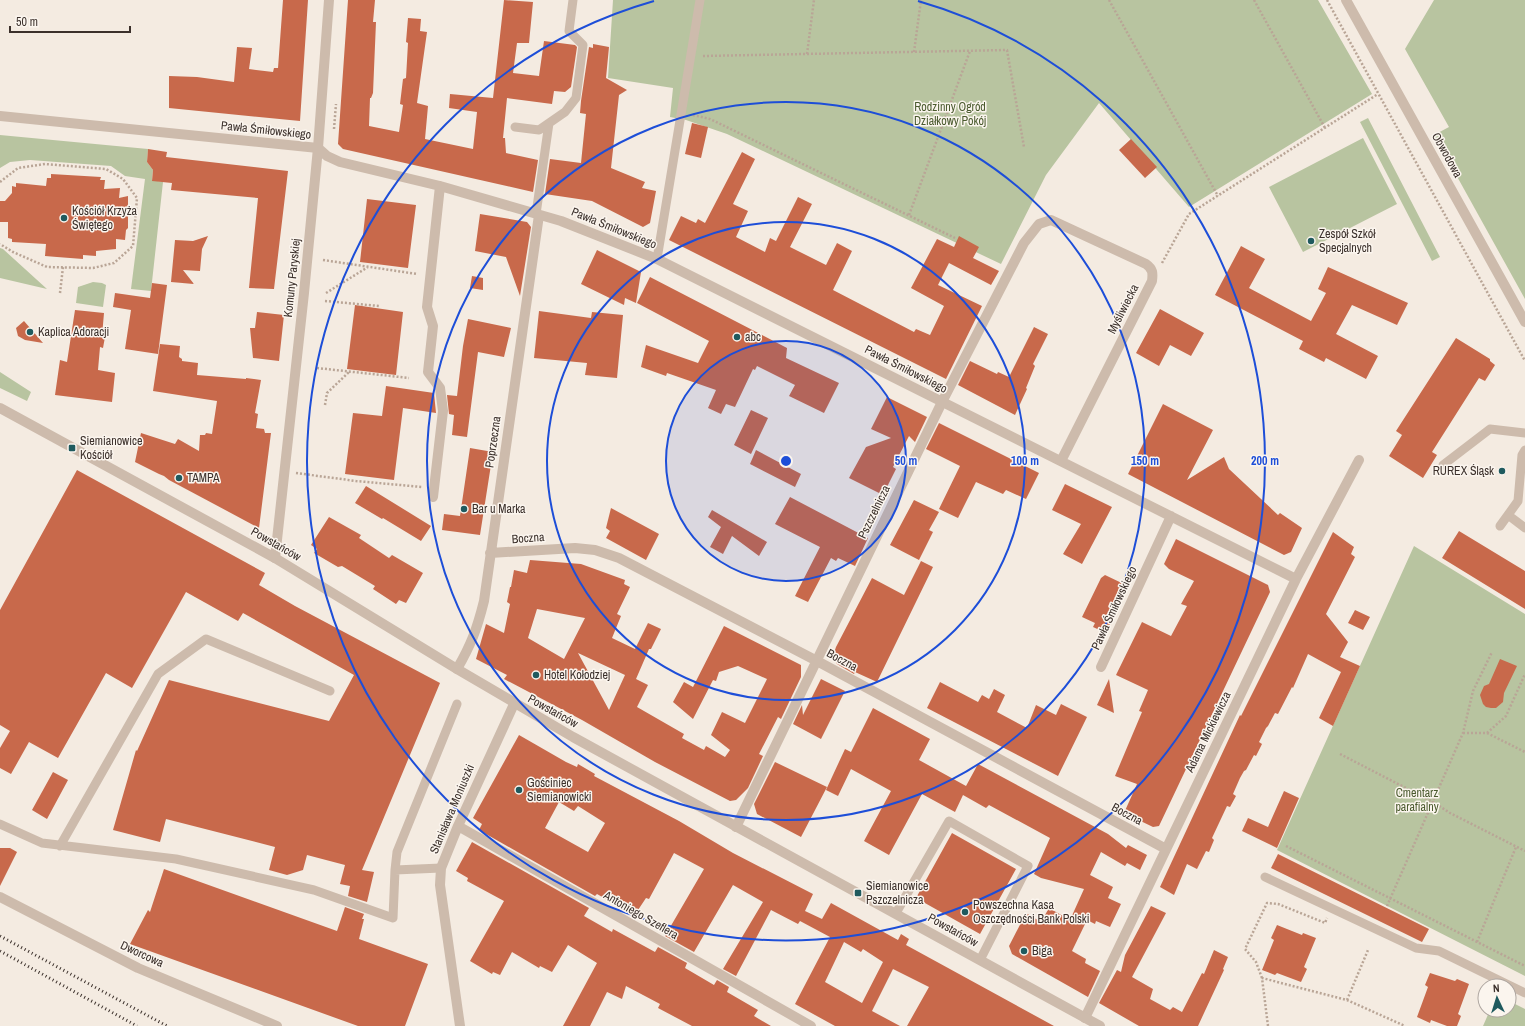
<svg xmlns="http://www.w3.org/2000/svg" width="1525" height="1026" font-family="'Archivo Narrow',sans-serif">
	<rect width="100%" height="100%" fill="#f4ebe1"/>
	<path fill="#b8c4a0" d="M613,0H1318L1372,94L1189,207L1099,103L1046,175L1001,264L727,134L686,120L670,117L673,88L608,78Z
		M1434,0H1525V299L1434,135L1449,127L1405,49Z
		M1368,118L1440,257L1432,261L1360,122Z
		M0,135L148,149L147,162L153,170L152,180L163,182L151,291L131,289L145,179L125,176L111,166L30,160L10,162L0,168Z
		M1363,138L1397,204L1303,252L1269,187Z
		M0,248L3,249L47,289L0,278Z
		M93,282L102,283L106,285L103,307L76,303L78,287Z
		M0,372L31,392L27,401L0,388Z
		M1414,546L1525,614V976L1277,850Z
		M1509,1001L1525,1009V1026H1483L1490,1010H1509Z"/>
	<path fill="#c8694b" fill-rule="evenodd" d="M283,0H308L300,121L169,108V76L197,77L234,82L237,47L252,48L249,69L273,72L274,68H278Z
		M348,0H375L373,22H376L373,93L371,98H370L369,126L399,132L403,105L400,104L403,79L406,78L408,43L406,42L408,18L421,19L420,31L427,32L417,103L428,106L425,139L473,149L477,112L449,108L450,94L493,98L504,0L533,2L529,43H517L513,73L539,76L544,41L575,45L577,47L571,87L565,92L554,91L552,104L507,98L503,138H505L506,153L538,160L533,192L343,149L338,144Z
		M593,44L609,47L606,78L627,90L619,95L611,168L645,182L642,188L656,191L650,223L643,227L592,201L545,194L550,159L581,163L586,114L580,113L581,101L589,47L593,48Z
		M692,123L708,127L701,158L685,154Z
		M1131,139L1157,167L1145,178L1119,150Z
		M148,149L167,152L166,157L288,171L274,289L249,288L258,198L171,190L172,183L152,181L153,170L147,162Z
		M742,152L755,159L733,204L748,211L736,237L765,252L770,238L776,241L798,197L812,204L790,247L826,265L837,243L852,251L833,290L914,332L916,329L930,335L944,306L911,288L937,239L954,247L959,236L979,247L973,258L999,271L991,285L949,263L938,285L982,306L946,379L669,240L681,216L696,223L698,219L705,223Z
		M51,174L101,177L100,180H105L104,189L120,188L119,198L128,196V228L126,230L125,240L116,239V249L96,251V256L83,255V259L57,257L45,256L46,244L12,242V239L8,238V222H0V201H5L12,193V186L16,187V183L46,186L47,178H51Z
		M367,199L416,205L408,268L360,262Z
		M480,214L527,222L531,227L520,296L506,257L475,251Z
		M208,236L202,249L200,271L183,270L194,284L171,282L175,240L193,241Z
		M1241,246L1265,259L1249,288L1311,321L1326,293L1318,289L1328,267L1408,303L1397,325L1352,305L1336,334L1378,356L1366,379L1326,358L1324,362L1299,349L1303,341L1215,295Z
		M597,250L641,272L636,303L625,298L624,305L581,284Z
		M472,276L483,278V290L470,288Z
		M650,277L787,348L786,358L839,383L824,413L789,396L795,385L757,366L755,370L753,369L735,407L726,404L721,414L708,408L716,390L667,373L666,376L641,367L646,345L698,363L709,341L637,303Z
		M152,283L167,285L158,354L125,349L131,310L113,307L115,293L150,298Z
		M355,305L403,312L396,375L347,369Z
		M1160,309L1204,333L1191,356L1170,345L1159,366L1136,353Z
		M75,310L104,313L102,336L105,337L103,348L100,347L98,370L115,373L112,402L55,395L60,360L67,362Z
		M539,311L591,318L592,312L623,315L617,378L585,375L587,363L534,358Z
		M257,312L284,315L279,361L253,358L250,328H255Z
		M468,319L511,328L504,357L478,352L467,437L452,435L454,415L449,414L447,395L457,396L463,346Z
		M24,321L43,343L25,340L18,336L16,328Z
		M1034,327L1048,334L1033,364L1035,366L1026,388L1027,389L1015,415L958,385L970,361L997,374L998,372L1009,377Z
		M1456,338L1490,359V361L1495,365L1485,381L1479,378L1432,452L1437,455L1423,478L1389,456L1402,435L1396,431Z
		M160,344L180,346L179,357L182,359V361L198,363L197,375L246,379V378L261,380L255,413L258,414L256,428L264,429L265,433H271L259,528L169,480L164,476L159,474L135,462L141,433L175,444L178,439L199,451L200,435H205L206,433L212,434L217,401L153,391Z
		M386,386L434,393L436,413L403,408L394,480L345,474L353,413L382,416Z
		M887,397L927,417L915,442L909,436L893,467L896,469L883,495L849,478L866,447L891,438L871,429Z
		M1163,404L1213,430L1187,480L1224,457L1229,469L1278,515L1280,513L1302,528L1291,552L1284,555L1128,474Z
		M751,410L768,418L751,454L734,445Z
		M939,423L1039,473L1026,499L1006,490L1003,494L976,482L958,518L939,509L960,466L926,449Z
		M470,448L493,452L480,535L442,530L444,514L460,516Z
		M756,450L801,474L795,487L750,464Z
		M77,470L265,573L259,585L295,606L440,683L362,870L374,872L367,902L348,896L350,886L340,884L345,865L307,855L303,870L287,875L269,870L275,847L166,819L160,842L113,830L136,750L137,751L169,680L329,721L354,675L243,613L238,621L186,592L132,688L106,673L58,758L29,742L11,774L0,768V748L10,731L0,725V610Z
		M1065,484L1112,507L1082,564L1063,554L1081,524L1052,510Z
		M366,486L431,526L421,541L383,518L382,519L355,503Z
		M790,497L868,538L855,566L838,558L836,561L831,558L808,602L795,596L820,547L775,524Z
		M914,500L939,512L929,530L933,532L919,560L890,545Z
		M611,508L659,534L646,560L606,538L610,531L606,528Z
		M712,510L767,542L759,556L732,536L723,554L710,547L721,527L708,517Z
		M329,517L361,535L359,538L389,558L392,555L423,573L406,603L399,600L396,604L373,589L375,586L342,566L338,567L314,553L317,549L311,545Z
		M1459,531L1525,571V609L1442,558Z
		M1333,532L1354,547L1351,554L1355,557L1326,614L1348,642L1340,657L1360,666L1333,726L1319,718L1341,672L1308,654L1293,688L1292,687L1278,714L1275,713L1268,726L1266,728L1259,742L1262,744L1256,756L1254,755L1246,770L1244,771L1240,778L1233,794L1236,796L1230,807L1227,806L1212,838L1214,840L1209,852L1206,851L1197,869L1187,864L1174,895L1160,887L1240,715L1241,716Z
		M1176,539L1268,585L1270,592L1159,826L1153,827L1124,813L1137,784L1115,776L1142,712L1139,711L1148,690L1116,675L1142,622L1171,636L1187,606L1181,604L1194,581L1169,569L1164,564Z
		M530,560L581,564L625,580L624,584L630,587L617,614L621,616L612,638L635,649L648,623L661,629L651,649H649L636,679L648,685L637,707L684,734L682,738L704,750L706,746L725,757L730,750L711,735L722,712L745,723L767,679L738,666L719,672L716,681L713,680L693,719L673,702L684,682L693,687L724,626L801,665V677L781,719L778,717L759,754L763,756L748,788L736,800L730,801L655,762L582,720L504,679L507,675L476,659L486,624L504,633L510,604L507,602L510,587H511L514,570L527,573ZM537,609L585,618L564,659L528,638ZM578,653L625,675L609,710Z
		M921,561L933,567L877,682L855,672L854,674L837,664L833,656L836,647L872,578L904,595Z
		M1105,575L1128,586L1106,633L1093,627L1095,623L1082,617L1101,578Z
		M1355,610L1370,617L1363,630L1348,623Z
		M1500,659L1517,666L1504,693L1503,702L1496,708H1491L1486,707L1483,704L1480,695L1484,686L1489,684Z
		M821,679L845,691L821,739L793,724L802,705L803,715Z
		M1109,679L1114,713L1097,705Z
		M940,682L978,702L982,695L989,699L994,689L1005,695L997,712L1027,728L1036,705L1056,715L1061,704L1087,717L1058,776L927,708Z
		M873,708L930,739L919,760L966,786L978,764L1108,834L1126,848L1128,845L1147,855L1140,870L1127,863L1125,866L1101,852L1090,875L1113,887L1108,898L1121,904L1110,927L1096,921L1095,924L1087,920L1072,951L1086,959L1085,963L1100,971L1088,997L1012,954L1009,946L1026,913L1041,922L1049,908L1070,920L1084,889L1041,878L1034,874L1050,838L989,805L986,808L963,795L955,812L922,794L889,855L864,841L891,791L851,769L838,796L826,790L845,749L851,752Z
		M519,735L566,762L577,767L578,764L595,774L594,776L679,821L733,853L813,894L805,911L822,919L831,903L898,940L901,934L909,939L906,945L1054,1026H907L929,987L893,969L872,1011L900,1026H835L795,1004L830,937L800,921L798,924L771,910L736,976L723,969L763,902L733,885L694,952L665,936L704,869L674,853L649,899L646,898L636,913L625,910L597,894L595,896L479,830L482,824L473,818ZM559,802L574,811L578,806L605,823L588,852L545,828ZM844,942L861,952L863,949L883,962L862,1003L825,982Z
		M775,762L827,787L801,837L757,814L754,804Z
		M53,772L68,780L47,819L32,810Z
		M1284,791L1299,798L1277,848L1242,831L1248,818L1268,827Z
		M952,833L1016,869L980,934L916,898Z
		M472,842L589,908L584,916L612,932L613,929L655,952L658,947L687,963L685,968L714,985L717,980L729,987L727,992L758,1010L754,1016L771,1026H692L658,1008L660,1004L626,986L622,999L607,992L590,1026H563L597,963L568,945L552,972L540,966L539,968L512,952L500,975L493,972L492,974L470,961L504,901L467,881L468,878L456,871Z
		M0,848H10L17,852L0,886Z
		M1278,854L1429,929L1422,942L1271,868Z
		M164,869L337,931L345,907L364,914L362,919H364L359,939L428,964L405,1026H358L130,944L148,910L150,912Z
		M1151,906L1166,913L1132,977L1153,989L1150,999L1170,1010L1173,1007L1182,1012L1202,973L1204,974L1214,950L1228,957L1223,969L1224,970L1198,1026H1139L1099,1003L1117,970L1121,972L1125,955Z
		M1277,925L1302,935L1303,933L1316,938L1304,967L1307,969L1301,982L1277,973L1275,975L1262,970L1274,940L1271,938Z
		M1430,973L1455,981L1457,979L1469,984L1458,1014L1461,1016L1457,1026H1447L1431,1020L1430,1023L1417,1017L1428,987L1425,985Z"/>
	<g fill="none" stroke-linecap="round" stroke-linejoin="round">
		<path stroke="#b9a596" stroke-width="2.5" stroke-dasharray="2 2" stroke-linecap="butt" d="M1109,0L1218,196
			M1254,0L1325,128
			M1327,0L1525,361
			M914,52L921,0
			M807,54L814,0
			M703,56L1007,50L1024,147
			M693,115L710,119L955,238
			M334,129L336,104
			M0,182L18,168L45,164L106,169L123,179L137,198L133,246L114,263L93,268L47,267L13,252L0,244
			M909,215L970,51
			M323,260L417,274
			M1162,263L1189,214L1378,94
			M60,293L63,267
			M326,293L368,267
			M325,301L379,306
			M317,368L409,378
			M325,405L327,393L349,372
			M296,473L356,481L422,487
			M1463,733H1487L1506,716L1525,674
			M1487,733L1525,752
			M1340,754L1433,802L1450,813L1525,851
			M1286,846L1525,966
			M1387,906L1463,733L1473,691L1492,652
			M1477,942L1516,847
			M1262,978L1256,962L1245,949L1267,903L1278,904L1325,923L1327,918
			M1347,1000L1368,950
			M1268,1026L1262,978L1347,1000L1405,1026"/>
		<path stroke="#cdbbac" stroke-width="9" d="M515,127L539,130L565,112L576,98L583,45L569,31L573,0
			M536,214L549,123
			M657,259L700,0
			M1443,465L1490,429L1525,433
			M1508,515L1525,528
			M1500,526L1518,501L1522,455L1525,450
			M0,824L42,843L176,859L314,890L393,918L395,870L441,868
			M60,846L158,674L206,639L330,691
			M395,870L397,852L457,704
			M1265,877L1416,948L1439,951L1525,993
			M896,913L949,821L1028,866L980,960"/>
		<path stroke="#cdbbac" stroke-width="10" d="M0,116L318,148L327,156L340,162L440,186L561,221L657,259L1296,579
			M433,497L443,411L440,388L428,372L433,326L427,307L440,186
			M490,553L575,548L595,550L619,558L817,661L1166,849
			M275,558L304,293L318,148L329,0
			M1101,667L1171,516
			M457,669C471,645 477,629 484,601L539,215
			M458,826L811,1026
			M736,827L942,402L1024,243L1039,224L1051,220L1146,264C1153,269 1153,273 1152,281L1061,461
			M0,897L138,968L277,1026
			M1085,1018L1296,579L1359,460
			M460,1026L440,885L441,868L458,826L514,704"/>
		<path stroke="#cdbbac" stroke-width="10" d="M1346,0L1525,322
			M0,408L275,558L457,669L573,737L1100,1026"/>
		<path stroke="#3b302b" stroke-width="3" stroke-dasharray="1 3" stroke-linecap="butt" d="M0,936L167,1026
			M0,951L137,1026"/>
	</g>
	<circle cx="786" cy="461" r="120" fill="#1d4ed8" fill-opacity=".12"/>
	<g fill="none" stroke="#1d4ed8" stroke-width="2">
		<circle cx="786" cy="461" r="120"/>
		<circle cx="786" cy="461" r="239"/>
		<circle cx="786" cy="461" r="359"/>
		<path d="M918 1A479 479 0 1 1 654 1"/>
	</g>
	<g fill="#1f5a5e" stroke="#fbf5ee" stroke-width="1.5">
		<circle cx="64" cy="218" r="4"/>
		<circle cx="1311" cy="241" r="4"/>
		<circle cx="30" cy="332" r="4"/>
		<circle cx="737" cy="337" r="4"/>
		<rect x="68" y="444" width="8" height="8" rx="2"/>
		<circle cx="1502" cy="471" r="4"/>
		<circle cx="179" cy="478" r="4"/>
		<circle cx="464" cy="509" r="4"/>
		<circle cx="536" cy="675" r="4"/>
		<circle cx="519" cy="790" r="4"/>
		<rect x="854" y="889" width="8" height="8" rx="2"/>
		<circle cx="965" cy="912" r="4"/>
		<circle cx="1024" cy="951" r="4"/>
	</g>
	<g text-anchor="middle" stroke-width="3" stroke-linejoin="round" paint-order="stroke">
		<g font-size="12" fill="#4a5a2e" stroke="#fbf5ee">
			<text x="950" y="111">Rodzinny Ogród<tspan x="950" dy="14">Działkowy Pokój</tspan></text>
			<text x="1417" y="797">Cmentarz<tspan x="1417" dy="14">parafialny</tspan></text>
		</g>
		<g font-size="12" fill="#3b302b" stroke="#fbf5ee">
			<text transform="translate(266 130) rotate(6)" y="4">Pawła Śmiłowskiego</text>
			<text transform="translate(1447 155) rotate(61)" y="4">Obwodowa</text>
			<text transform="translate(614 228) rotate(22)" y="4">Pawła Śmiłowskiego</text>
			<text transform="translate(292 278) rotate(-84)" y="4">Komuny Paryskiej</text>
			<text transform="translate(1123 309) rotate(-63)" y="4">Myśliwiecka</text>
			<text transform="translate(906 369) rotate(27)" y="4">Pawła Śmiłowskiego</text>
			<text transform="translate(493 442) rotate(-82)" y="4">Poprzeczna</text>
			<text transform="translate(874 512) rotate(-64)" y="4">Pszczelnicza</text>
			<text transform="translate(528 538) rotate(-4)" y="4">Boczna</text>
			<text transform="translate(276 544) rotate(30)" y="4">Powstańców</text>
			<text transform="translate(1114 608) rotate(-65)" y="4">Pawła Śmiłowskiego</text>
			<text transform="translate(842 660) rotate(28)" y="4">Boczna</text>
			<text transform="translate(553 711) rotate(29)" y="4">Powstańców</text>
			<text transform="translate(1208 732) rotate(-64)" y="4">Adama Mickiewicza</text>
			<text transform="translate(452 809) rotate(-67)" y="4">Stanisława Moniuszki</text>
			<text transform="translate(1127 814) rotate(28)" y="4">Boczna</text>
			<text transform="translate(641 915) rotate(30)" y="4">Antoniego Szeflera</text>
			<text transform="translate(953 930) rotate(29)" y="4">Powstańców</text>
			<text transform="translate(142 954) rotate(25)" y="4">Dworcowa</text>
		</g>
		<g font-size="12" fill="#3b302b" stroke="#fbf5ee" text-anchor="start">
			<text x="72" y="215">Kościół Krzyża<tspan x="72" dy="14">Świętego</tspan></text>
			<text x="1319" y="238">Zespół Szkół<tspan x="1319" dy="14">Specjalnych</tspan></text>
			<text x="38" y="336">Kaplica Adoracji</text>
			<text x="745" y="341">abc</text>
			<text x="80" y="445">Siemianowice<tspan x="80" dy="14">Kościół</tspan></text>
			<text x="1494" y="475" text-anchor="end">RUREX Śląsk</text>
			<text x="187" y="482">TAMPA</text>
			<text x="472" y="513">Bar u Marka</text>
			<text x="544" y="679">Hotel Kołodziej</text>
			<text x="527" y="787">Gościniec<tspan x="527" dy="14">Siemianowicki</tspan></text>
			<text x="866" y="890">Siemianowice<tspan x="866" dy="14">Pszczelnicza</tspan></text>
			<text x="973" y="909">Powszechna Kasa<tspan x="973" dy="14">Oszczędności Bank Polski</tspan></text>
			<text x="1032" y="955">Biga</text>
		</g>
	</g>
	<circle cx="786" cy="461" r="6" fill="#1d4ed8" stroke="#fbf5ee" stroke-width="2"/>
	<g font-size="12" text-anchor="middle" font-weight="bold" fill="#1d4ed8" stroke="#fbf5ee" stroke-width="3" stroke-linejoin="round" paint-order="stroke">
		<text x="906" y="465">50 m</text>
		<text x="1025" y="465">100 m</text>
		<text x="1145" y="465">150 m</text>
		<text x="1265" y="465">200 m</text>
	</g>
	<g transform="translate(1497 998) rotate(356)"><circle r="19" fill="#fbf5ee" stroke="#aea6a0"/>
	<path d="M0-3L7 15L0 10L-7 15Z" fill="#1f5a5e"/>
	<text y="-6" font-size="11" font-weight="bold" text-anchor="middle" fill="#3b302b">N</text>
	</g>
	<path d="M10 26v6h120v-6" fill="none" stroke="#3b302b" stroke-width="2"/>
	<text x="16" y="26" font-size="12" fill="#3b302b" stroke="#fbf5ee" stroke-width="3" paint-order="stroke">50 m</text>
</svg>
